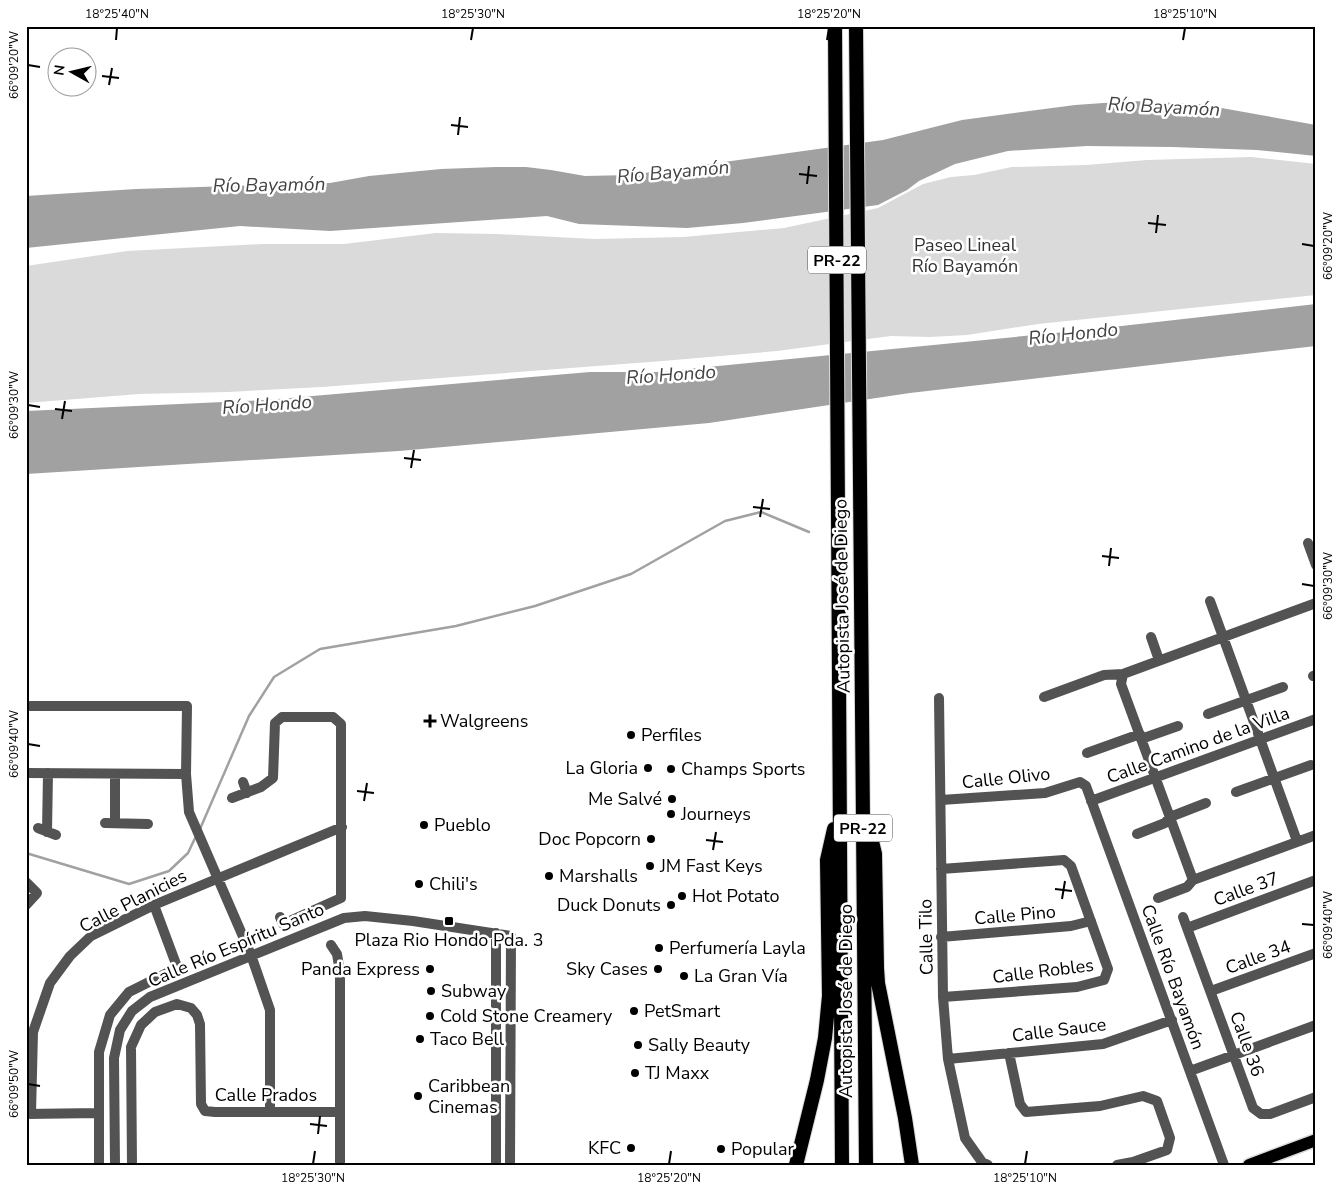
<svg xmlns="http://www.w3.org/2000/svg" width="1342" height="1191" font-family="'Nunito Sans',sans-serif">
	<rect width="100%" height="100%" fill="#fff"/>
	<path fill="#dadada" d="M1251,157L1316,164V295L1038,324L967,335L930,337L891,336L777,351L663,361L322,387L228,392L139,394L26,403V266L127,251L263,244H344L436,233L497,234L594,239L683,237L784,228L878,208L923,184L951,177L974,175L1012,167L1086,165L1147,160Z"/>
	<path fill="#a1a1a1" d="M1132,101L1199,104L1316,125V156L1257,150L1172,147L1087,146L1008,151L955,164L919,181L907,190L878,205L743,223L687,228L579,224L547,216L330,231L240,226L26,248V196L136,189L330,183L369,176L441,169L496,167H526L551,170L585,176L630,175L883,140L962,120L1075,105Z
		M1316,304V346L910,393L709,423L399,451L26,474V411L266,400L590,372H657L1086,330Z"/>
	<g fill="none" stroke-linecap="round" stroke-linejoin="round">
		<path stroke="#a1a1a1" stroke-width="2.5" d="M200,829L249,716L274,677L320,649L456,626L535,606L631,574L725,521L761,512L809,532
			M26,853L129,884L169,871L188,853L196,836"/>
		<g stroke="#dbdbdb" stroke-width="15">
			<path id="major" d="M1249,1165L1316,1140"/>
		</g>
		<g stroke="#dbdbdb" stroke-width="16">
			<path id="highway" d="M835,26L842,1165
				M856,26L866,1165
				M869,829L875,854L877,968L878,983L905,1118L912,1165
				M796,1165L817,1080L825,1038L829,996L827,860L834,829"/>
		</g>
		<path stroke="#535353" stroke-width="10" d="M1308,543L1316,565
			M1210,601L1297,841
			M1151,637L1159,660
			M1123,674L1121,684L1193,880
			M1313,676L1316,675
			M1044,697L1104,675L1123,674L1316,603
			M939,698L943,997L948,1059L965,1138L982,1162L988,1165
			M26,706H187L186,774L189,812L251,955L270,1010V1112
			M1208,714L1283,687
			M1141,739L1178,726
			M1087,753L1140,734
			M26,773L186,774
			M115,774V823
			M243,782L247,793
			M1236,792L1311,765
			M232,798L261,787L273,778L275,723L282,717H333L341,724V898L283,924L280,917
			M941,800L1045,793L1080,782L1086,786L1224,1165
			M1091,801L1316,719
			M105,823L148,824
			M38,828L56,835
			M47,832L48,773
			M1137,834L1165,823L1170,817L1206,803
			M941,869L1064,860L1071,866L1108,969L1104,980L1077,987L943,997
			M1193,880L1316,835
			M1158,898L1187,887L1193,880
			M26,905L37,893L26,882
			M1183,917L1253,1108L1261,1114H1270L1316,1097
			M1187,928L1316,880
			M496,933V1165
			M941,937L1071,926L1091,921
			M331,945L337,954L340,972V1165
			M1211,991L1316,953
			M1009,1053L1020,1104L1026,1112L1100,1106L1143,1096L1157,1101L1170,1138L1167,1150L1133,1162L1117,1165
			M948,1059L1103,1044L1172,1020
			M1190,1071L1316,1025
			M26,1114L99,1113
			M31,1114L33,1032L50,983L70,956L91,936L154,905L342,827
			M99,1165V1052L110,1015L129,992L171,971L176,964L154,905
			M115,1165L114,1058L120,1030L132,1011L150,997L344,918L365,916L413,921L511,936L510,1165
			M132,1165L131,1047L141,1025L155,1012L177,1004L191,1008L197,1015L200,1024L201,1104L205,1111L215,1112H340"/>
		<use href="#major" stroke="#000" stroke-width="12"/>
		<use href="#highway" stroke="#000" stroke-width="14"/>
	</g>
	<path fill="none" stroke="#000" stroke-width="2" d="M116,40L117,28M471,40L473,28M827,40L829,28M1183,40L1185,28M28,65L40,67M102,76L119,78M109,85L112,68M451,125L468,127M458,135L460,117M799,174L817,176M807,184L809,166M1148,223L1166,225M1156,233L1158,215M1302,244L1314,246M28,405L40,407M55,409L72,411M62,419L65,401M404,458L421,460M411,468L414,450M753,507L770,509M760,517L763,499M1102,556L1119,558M1109,566L1111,548M1302,584L1314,586M28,744L40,746M357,791L374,793M364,801L367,783M706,840L723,842M713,850L716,832M1055,889L1072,891M1062,899L1065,881M1302,924L1314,925M28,1084L40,1086M310,1124L327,1126M318,1134L320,1116M313,1164L315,1151M669,1164L671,1151M1025,1164L1027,1151"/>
	<g fill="#000" stroke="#fff" stroke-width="2">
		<path d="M427.5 713.5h5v5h5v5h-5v5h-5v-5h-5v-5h5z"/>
		<circle cx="631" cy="735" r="5"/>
		<circle cx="648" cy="768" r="5"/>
		<circle cx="671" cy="769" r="5"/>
		<circle cx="672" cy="799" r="5"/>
		<circle cx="671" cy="814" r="5"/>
		<circle cx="424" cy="825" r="5"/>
		<circle cx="651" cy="839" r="5"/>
		<circle cx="650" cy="866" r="5"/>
		<circle cx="549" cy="876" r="5"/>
		<circle cx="419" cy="884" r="5"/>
		<circle cx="682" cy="896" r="5"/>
		<circle cx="671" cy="905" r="5"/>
		<rect x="444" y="916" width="10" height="10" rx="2.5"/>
		<circle cx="659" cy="948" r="5"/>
		<circle cx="430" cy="969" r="5"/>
		<circle cx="658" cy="969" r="5"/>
		<circle cx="684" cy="976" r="5"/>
		<circle cx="431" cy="991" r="5"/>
		<circle cx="634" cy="1011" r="5"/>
		<circle cx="430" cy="1016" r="5"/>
		<circle cx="420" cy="1039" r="5"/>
		<circle cx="638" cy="1045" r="5"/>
		<circle cx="635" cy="1073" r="5"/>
		<circle cx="418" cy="1096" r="5"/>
		<circle cx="631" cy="1148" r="5"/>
		<circle cx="721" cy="1149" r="5"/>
	</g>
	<g text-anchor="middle" stroke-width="5" stroke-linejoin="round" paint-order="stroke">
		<g fill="#fff" stroke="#4c4c4c" stroke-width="1">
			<rect x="808" y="246.5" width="58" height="27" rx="4"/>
			<rect x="834" y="814.5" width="58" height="27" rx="4"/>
		</g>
		<g font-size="16" font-weight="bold" fill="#000">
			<text x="837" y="266">PR-22</text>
			<text x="863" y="834">PR-22</text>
		</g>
		<g font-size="18" fill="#313131" stroke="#fff">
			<text x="965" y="251">Paseo Lineal<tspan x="965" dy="21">Río Bayamón</tspan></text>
		</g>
		<g font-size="18" fill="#000" stroke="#fff">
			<text transform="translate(842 596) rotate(-91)" y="6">Autopista José de Diego</text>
			<text transform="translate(1198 745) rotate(-20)" y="6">Calle Camino de la Villa</text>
			<text transform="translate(1006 778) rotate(-6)" y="6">Calle Olivo</text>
			<text transform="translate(1246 889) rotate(-20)" y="6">Calle 37</text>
			<text transform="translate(133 901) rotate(-27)" y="6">Calle Planicies</text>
			<text transform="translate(1015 915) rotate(-5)" y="6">Calle Pino</text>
			<text transform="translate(926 937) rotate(-91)" y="6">Calle Tilo</text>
			<text transform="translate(236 945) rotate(-23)" y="6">Calle Río Espíritu Santo</text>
			<text transform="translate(1258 957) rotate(-20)" y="6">Calle 34</text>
			<text transform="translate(1043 971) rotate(-7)" y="6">Calle Robles</text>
			<text transform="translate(1173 977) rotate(70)" y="6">Calle Río Bayamón</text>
			<text transform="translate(846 1001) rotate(-90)" y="6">Autopista José de Diego</text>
			<text transform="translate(1059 1030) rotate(-7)" y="6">Calle Sauce</text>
			<text transform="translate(1247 1044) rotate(70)" y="6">Calle 36</text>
			<text x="266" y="1101">Calle Prados</text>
		</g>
		<g font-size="18" fill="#000" stroke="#fff" text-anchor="start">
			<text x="440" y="727">Walgreens</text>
			<text x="641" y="741">Perfiles</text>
			<text x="638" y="774" text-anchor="end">La Gloria</text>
			<text x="681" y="775">Champs Sports</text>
			<text x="662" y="805" text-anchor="end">Me Salvé</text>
			<text x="681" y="820">Journeys</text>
			<text x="434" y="831">Pueblo</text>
			<text x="641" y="845" text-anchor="end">Doc Popcorn</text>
			<text x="660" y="872">JM Fast Keys</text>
			<text x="559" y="882">Marshalls</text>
			<text x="429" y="890">Chili's</text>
			<text x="692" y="902">Hot Potato</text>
			<text x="661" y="911" text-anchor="end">Duck Donuts</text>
			<text x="449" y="946" text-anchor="middle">Plaza Rio Hondo Pda. 3</text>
			<text x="669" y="954">Perfumería Layla</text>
			<text x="420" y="975" text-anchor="end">Panda Express</text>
			<text x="648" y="975" text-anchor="end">Sky Cases</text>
			<text x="694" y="982">La Gran Vía</text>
			<text x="441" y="997">Subway</text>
			<text x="644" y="1017">PetSmart</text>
			<text x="440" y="1022">Cold Stone Creamery</text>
			<text x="430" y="1045">Taco Bell</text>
			<text x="648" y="1051">Sally Beauty</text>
			<text x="645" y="1079">TJ Maxx</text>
			<text x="428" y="1092">Caribbean<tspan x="428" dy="21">Cinemas</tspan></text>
			<text x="621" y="1154" text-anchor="end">KFC</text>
			<text x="731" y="1155">Popular</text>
		</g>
		<g font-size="19" font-style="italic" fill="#424242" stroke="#fff">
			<text transform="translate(1164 106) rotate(3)" y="7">Río Bayamón</text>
			<text transform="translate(673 171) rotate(-5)" y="7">Río Bayamón</text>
			<text transform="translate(269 184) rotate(-1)" y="7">Río Bayamón</text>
			<text transform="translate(1073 333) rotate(-6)" y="7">Río Hondo</text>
			<text transform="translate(671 374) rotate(-4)" y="7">Río Hondo</text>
			<text transform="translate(267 404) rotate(-4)" y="7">Río Hondo</text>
		</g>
	</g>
	<rect width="1342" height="1191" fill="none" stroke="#ffffff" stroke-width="55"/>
	<g transform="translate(72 72) rotate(278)"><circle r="24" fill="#ffffff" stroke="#999999"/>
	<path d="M0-4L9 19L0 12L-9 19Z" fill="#000000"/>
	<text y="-8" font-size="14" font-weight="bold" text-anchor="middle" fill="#000000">N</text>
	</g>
	<rect x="28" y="28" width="1286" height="1136" fill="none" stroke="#000" stroke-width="2"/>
	<g font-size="12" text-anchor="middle" fill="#000">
		<text x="117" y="18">18°25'40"N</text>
		<text x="473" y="18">18°25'30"N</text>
		<text x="829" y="18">18°25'20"N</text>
		<text x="1185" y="18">18°25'10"N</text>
		<text transform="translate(14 65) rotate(-90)" y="4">66°09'20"W</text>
		<text transform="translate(1328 246) rotate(-90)" y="4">66°09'20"W</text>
		<text transform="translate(14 405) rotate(-90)" y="4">66°09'30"W</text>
		<text transform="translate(1328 586) rotate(-90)" y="4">66°09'30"W</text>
		<text transform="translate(14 744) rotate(-90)" y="4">66°09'40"W</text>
		<text transform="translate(1328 925) rotate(-90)" y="4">66°09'40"W</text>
		<text transform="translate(14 1084) rotate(-90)" y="4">66°09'50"W</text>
		<text x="313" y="1182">18°25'30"N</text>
		<text x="669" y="1182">18°25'20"N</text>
		<text x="1025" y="1182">18°25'10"N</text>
	</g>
</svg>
